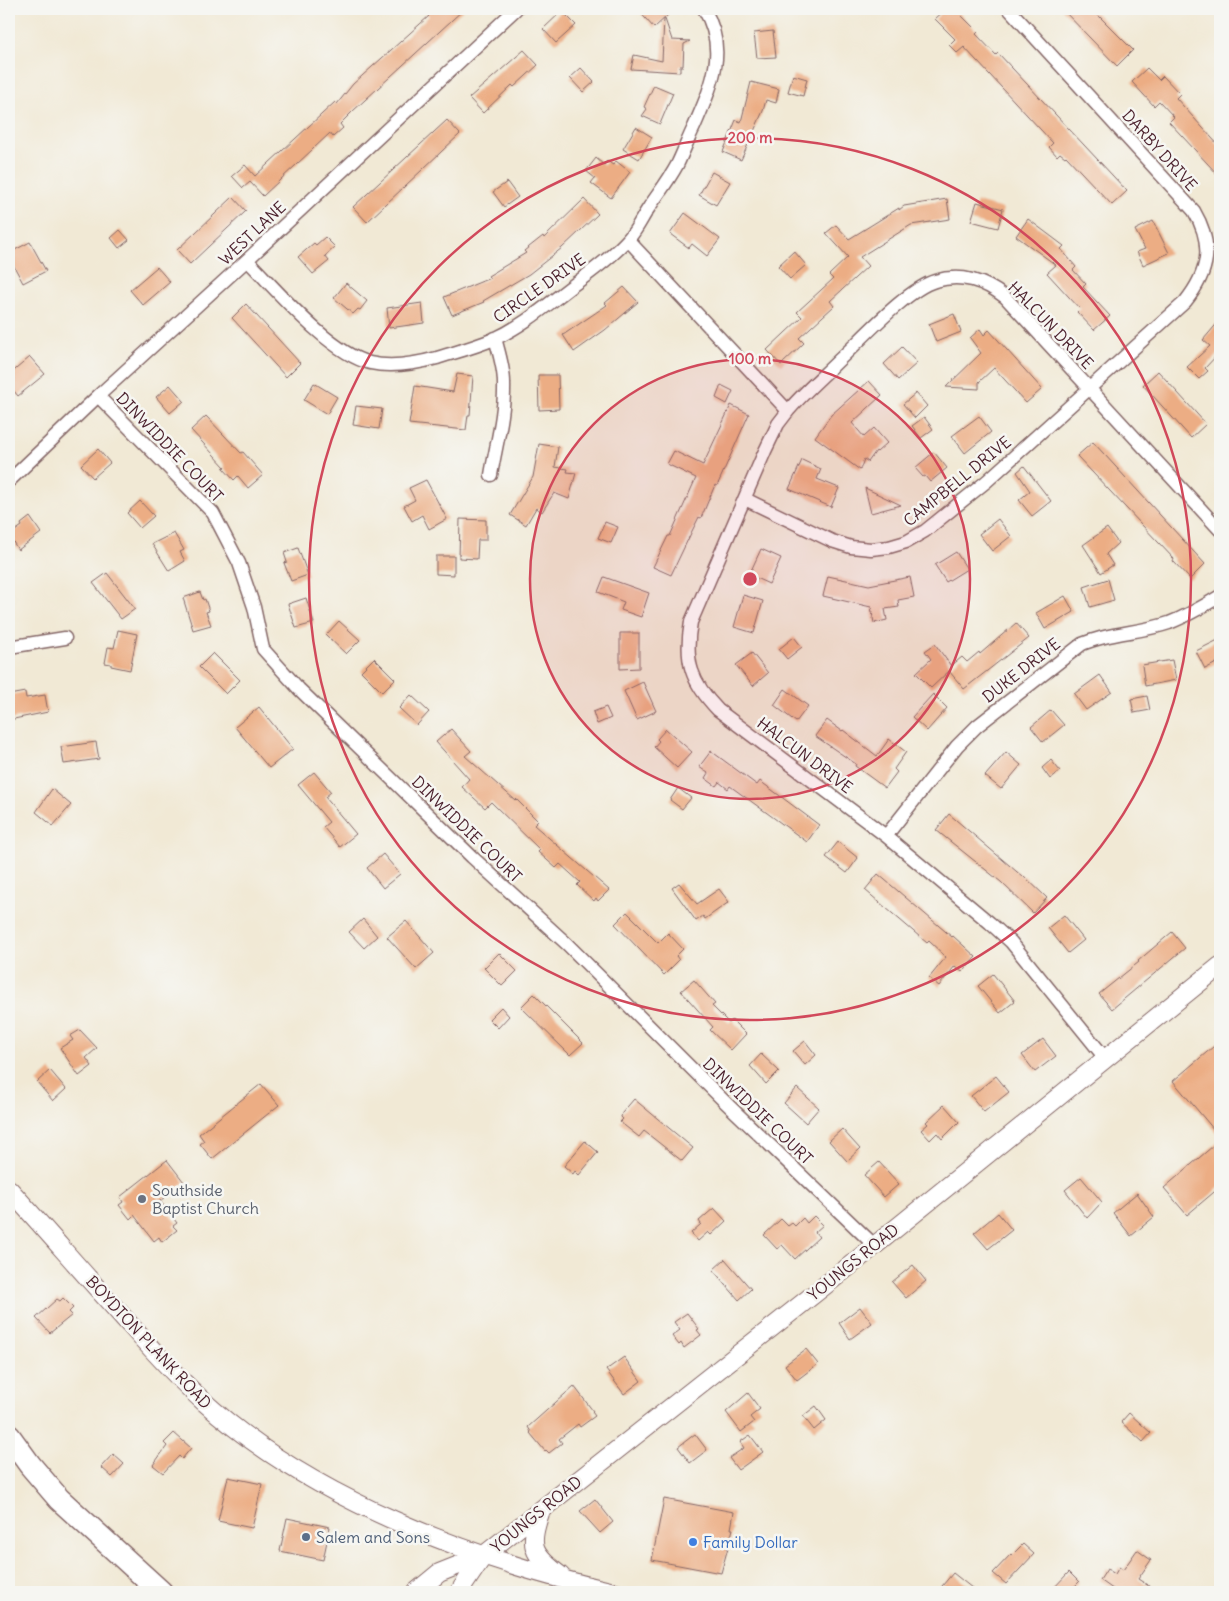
<svg xmlns="http://www.w3.org/2000/svg" width="1229" height="1601" font-family="Delius,sans-serif">
	<rect width="100%" height="100%" fill="#f6f6f2"/>
	<filter id="ink" filterUnits="userSpaceOnUse"><feTurbulence type="fractalNoise" baseFrequency=".02" numOctaves="2"/><feDisplacementMap in="SourceGraphic" scale="10" xChannelSelector="R" yChannelSelector="G"/><feConvolveMatrix kernelMatrix="1 2 1 2 8 2 1 2 1" color-interpolation-filters="sRGB"/></filter>
	<filter id="wash" filterUnits="userSpaceOnUse"><feTurbulence type="fractalNoise" baseFrequency=".0096" numOctaves="4" result="noise"/><feDisplacementMap in="SourceGraphic" scale="20" xChannelSelector="R" yChannelSelector="G"/><feGaussianBlur stdDeviation="1.12" result="paint"/><feColorMatrix in="noise" values="0 0 0 0 0 0 0 0 0 0 0 0 0 0 0 0 0 1.4 0 .05"/><feComposite in="paint" operator="in"/></filter>
	<g filter="url(#wash)">
		<rect width="100%" height="100%" fill="#f1e9d5"/>
		<g id="blocks">
			<path fill="#ecad84" d="M423,9H464L353,111L340,124L343,128L333,137L330,133L263,196L250,182L243,188L232,176L245,165L255,176L335,102L337,104L353,84L429,16Z
				M637,9H662L668,15L654,28Z
				M946,9H955L978,32L976,34L996,55L998,53L1127,191L1112,205L1066,156L1065,157L1060,153L1057,156L1049,147L1053,143L964,47L957,53L949,45L955,39L935,19Z
				M1062,9H1092L1133,50L1117,66Z
				M562,11L576,25L556,43L543,29Z
				M664,19H665L672,40L690,41L684,44L683,66H680V72L631,69L634,55L662,61Z
				M773,31L776,57L757,58L754,33Z
				M524,50L538,65L514,87L512,85L483,113L469,98Z
				M581,68L594,82L583,92L570,78Z
				M1147,68L1159,80L1163,76L1180,94L1176,98L1220,147V177L1169,122L1174,117L1159,101L1154,106L1132,82Z
				M793,75L807,79L803,96L788,92Z
				M751,82L779,89L776,103L766,100L763,111L741,160L723,152L736,120L741,122Z
				M654,85L673,93L660,124L642,116L647,109L644,107Z
				M447,120L460,134L367,222L353,207Z
				M636,127L652,137L639,159L623,149Z
				M596,158L604,165L607,161L613,165L616,161L630,172L611,198L591,183L595,178L586,171Z
				M712,172L730,182L716,205L699,195Z
				M507,182L518,197L504,207L493,192Z
				M233,197L246,211L190,264L177,250Z
				M584,199L598,214L562,248L529,274L483,301L484,302L452,315L444,297L490,278L488,276L526,253L524,251L543,236L544,238Z
				M947,199L950,219L911,225L860,257L868,266L830,301L834,306L799,338L804,343L781,365L767,350L802,317L797,312L833,279L829,275L848,257L826,233L836,225L849,239L899,208V210L904,206Z
				M977,202L1003,209L998,228L971,221Z
				M685,213L720,239L707,256L692,244L689,248L670,234Z
				M1028,219L1064,246L1061,249L1076,267L1073,270L1086,284L1083,287L1110,316L1094,330L1077,312L1080,309L1047,273L1056,265L1016,236Z
				M1153,221L1169,253L1143,265L1137,252L1145,249L1135,230Z
				M120,230L129,240L119,248L111,238Z
				M325,237L335,247L325,256L329,261L313,274L298,257L314,243L316,245Z
				M30,242L46,271L23,283L9,257V253Z
				M794,251L806,265L790,279L778,266Z
				M157,267L170,282L143,305L130,290Z
				M346,283L367,301L360,310L358,309L353,314L334,298Z
				M624,287L638,302L605,330L574,352L563,335L607,305L605,303Z
				M422,303L424,323L389,328L387,308Z
				M246,304L300,363L286,377L232,318Z
				M954,314L961,332L936,342L929,324Z
				M1220,320V356L1218,354L1205,368L1208,371L1199,379L1187,367L1210,346L1203,340Z
				M980,329L984,335L989,330L1042,389L1026,403L994,368L979,382V389L946,387L981,353L970,338Z
				M902,347L917,363L898,380L884,364Z
				M30,357L45,374L18,396L9,385V375Z
				M1158,371L1206,424L1191,438L1143,385Z
				M457,374L473,376L470,415H468L466,430L409,424L415,386L453,392Z
				M538,375H558L559,409L539,410Z
				M869,381L882,395L852,423L864,437L874,428L887,443L877,452L876,451L868,462L864,459L860,470L815,437L831,415Z
				M314,383L337,397L327,414L304,400Z
				M170,385L184,401L170,413L156,397Z
				M721,385L733,391L727,404L716,398Z
				M916,393L927,406L915,418L903,404Z
				M731,405L749,414L717,486L715,485L701,518L699,517L692,531L671,575L653,567L668,536H670L696,478L667,464L674,451L703,465Z
				M356,406L382,409L379,429L353,425Z
				M206,416L241,453L243,452L263,475L248,488L238,476L234,480L223,468L225,467L191,430Z
				M979,416L991,432L965,453L952,436Z
				M924,417L933,429L921,438L912,426Z
				M1093,442L1205,564L1190,579L1173,561L1174,559L1077,456Z
				M539,444L558,447L555,467L568,469L567,472L576,473L569,499L554,493L542,512L536,508L526,525L510,515L533,477Z
				M98,449L110,463L93,478L81,465Z
				M934,452L947,468L930,482L925,476L923,477L915,468Z
				M802,460L821,469L817,479L839,488L831,507L789,489Z
				M1024,466L1051,501L1032,516L1019,500L1030,491L1017,472Z
				M426,480L447,519L429,529L422,515L412,521L404,506L415,500L409,488Z
				M865,488L901,505L871,513Z
				M140,501L154,516L140,528L127,513Z
				M30,517L41,533L18,550L9,535L22,526L21,524Z
				M460,519L486,520V540H478L477,559L459,558Z
				M998,519L1011,536L992,551L979,534Z
				M605,522L618,527L611,543L598,538Z
				M1107,528L1118,543L1106,554L1113,565L1101,573L1083,545Z
				M174,533L184,550L180,552L185,561L169,571L152,544Z
				M298,548L308,575L291,581L284,563L287,562L284,553Z
				M761,549L781,558L769,584L749,575Z
				M956,552L967,569L946,582L935,565Z
				M436,556H454V575L436,574Z
				M107,573L135,609L121,619L93,583Z
				M828,576L869,585L910,577L914,597L898,600L899,607L885,609L887,620L874,623L871,607L823,596Z
				M604,577L649,593L641,617L621,610L624,602L598,592Z
				M1108,579L1114,600L1090,607L1084,587Z
				M200,592L203,600L205,599L209,611L206,612L211,625L193,630L183,598Z
				M743,595L763,601L754,633L734,627Z
				M1065,596L1074,612L1045,629L1036,613Z
				M306,598L314,623L296,628L288,604Z
				M339,621L360,640L346,654L326,635Z
				M1016,623L1029,638L964,689L949,671L931,688L916,673L931,659L925,651L935,644L951,666L962,657L967,662L979,652L980,654Z
				M118,630L137,634L130,670L111,666V664L105,663L108,647L114,648Z
				M620,633H639V668L620,669Z
				M794,637L802,647L787,659L779,649Z
				M1220,639V661L1205,669L1196,651Z
				M213,653L240,680L226,694L199,667Z
				M752,653L768,673L753,686L736,665Z
				M374,658L395,679L382,692L361,671Z
				M1172,660L1176,680L1145,686L1142,665Z
				M1100,675L1112,692L1086,710L1074,694Z
				M643,682L656,711L637,720L624,691Z
				M785,689L808,706L796,722L774,705Z
				M25,692L26,698L45,695L48,712L9,720V695Z
				M933,694L947,708L927,731L912,717Z
				M411,695L429,712L417,725L399,708Z
				M1147,696L1150,710L1134,713L1131,699Z
				M259,707L293,749L269,768L235,727Z
				M606,707L611,718L597,724L593,712Z
				M1051,710L1064,725L1043,742L1031,727Z
				M827,720L842,731L843,730L877,756L889,739L906,752L894,769L897,772L885,788L855,766L856,764L815,736Z
				M451,729L471,751L465,756L515,800L516,799L538,821L534,825L609,890L598,901L596,898L594,901L577,885L580,882L560,864L556,868L538,852L540,850L491,802L485,808L462,787L469,779L436,742Z
				M666,729L692,752L677,768L654,747L659,741L657,739Z
				M96,742L99,759L64,764L61,747Z
				M711,751L757,785L760,781L819,825L807,842L730,786L728,789L719,782L716,786L705,778L708,773L699,767Z
				M1006,752L1021,765L1001,789L985,776Z
				M1051,760L1060,771L1050,779L1042,768Z
				M314,772L331,792L325,797L356,834L340,847L323,827L329,822L298,785Z
				M678,788L691,798L682,809L670,800Z
				M52,789L71,805L53,826L36,812Z
				M949,814L1023,877L1024,876L1047,898L1033,913L1001,882L936,830Z
				M838,842L858,858L847,873L826,857Z
				M383,854L400,874L383,888L367,868Z
				M878,874L952,937L953,936L976,957L962,972L955,966L939,986L929,978L946,957L929,941L927,943L865,890Z
				M679,883L697,904L719,889L729,902L705,919L703,916L696,921L672,888Z
				M627,912L658,943L668,933L683,949L676,956L679,960L664,975L615,924Z
				M1064,915L1084,940L1068,953L1048,928Z
				M363,919L377,936L364,948L349,932Z
				M406,921L434,953L416,969L387,937Z
				M1172,932L1185,948L1112,1009L1099,994L1139,962L1138,961Z
				M499,953L517,971L502,986L484,968Z
				M993,974L1015,1001L1000,1013L978,986Z
				M694,980L715,1004L712,1006L729,1023L732,1020L746,1034L731,1050L710,1030L713,1027L681,991Z
				M534,994L583,1043L570,1055L521,1007Z
				M501,1007L509,1016L498,1028L489,1019Z
				M80,1030L97,1048L86,1058L92,1066L79,1076L60,1048L73,1040L70,1036Z
				M1043,1039L1056,1056L1035,1072L1022,1055Z
				M805,1041L816,1055L805,1065L793,1051Z
				M1220,1041V1137L1173,1081Z
				M761,1054L779,1071L766,1084L750,1066Z
				M50,1070L66,1089L53,1101L37,1082Z
				M996,1076L1009,1092L984,1112L971,1096Z
				M261,1084L279,1105L212,1159L200,1144L204,1141L199,1134Z
				M797,1088L819,1108L806,1123L784,1103Z
				M634,1099L693,1148L682,1161L644,1131L639,1137L620,1122L623,1119L621,1117L622,1113Z
				M944,1105L959,1122L942,1139L937,1133L930,1140L921,1130L928,1124L926,1122Z
				M842,1129L860,1149L847,1161L829,1141Z
				M1220,1140V1187L1187,1215L1164,1188Z
				M585,1141L598,1152L579,1175L575,1171L573,1174L564,1166Z
				M167,1160L184,1182L160,1201L177,1223L173,1226L177,1230L162,1242L159,1237L154,1241L134,1215L130,1219L119,1205L123,1202L120,1197Z
				M879,1162L899,1184L884,1197L864,1175Z
				M1081,1177L1102,1202L1087,1218L1065,1190Z
				M1137,1193L1154,1217L1131,1236L1113,1213Z
				M714,1208L726,1221L711,1235L708,1232L698,1241L691,1233L701,1224L699,1221Z
				M998,1213L1012,1230L988,1249L974,1233Z
				M814,1216L823,1225L815,1232L819,1237L795,1259L782,1245L777,1249L764,1235L781,1219L788,1226L792,1223L795,1226L803,1218L807,1223Z
				M725,1259L751,1289L739,1300L713,1270Z
				M913,1265L926,1281L906,1298L892,1282Z
				M63,1298L73,1308L69,1312L72,1315L50,1333L36,1318L57,1299L60,1301Z
				M860,1307L872,1323L850,1339L839,1323Z
				M687,1313L699,1329L697,1330L701,1335L684,1348L681,1343L679,1345L672,1336L680,1330L674,1322Z
				M806,1349L818,1364L797,1380L785,1365Z
				M624,1357L641,1381L624,1394L606,1370Z
				M574,1386L593,1411L592,1412L595,1416L580,1427L578,1424L559,1439L562,1443L549,1453L546,1450L545,1451L530,1433L531,1432L528,1427Z
				M748,1393L760,1409L750,1417L754,1422L741,1432L726,1412Z
				M816,1406L826,1420L814,1430L803,1416Z
				M1129,1413L1151,1433L1143,1442L1121,1422Z
				M174,1433L191,1448L182,1459L179,1456L163,1473L153,1465L167,1446L164,1443Z
				M695,1434L707,1450L690,1463L678,1447Z
				M750,1435L763,1452L738,1470L729,1458L744,1448L740,1442Z
				M113,1454L124,1464L112,1477L101,1467Z
				M228,1477L262,1484L252,1528L218,1521Z
				M595,1499L613,1522L600,1533L580,1511Z
				M664,1499L734,1512L731,1529H733L721,1573L652,1560Z
				M287,1518L330,1527L323,1560L280,1551Z
				M1023,1544L1034,1554L1006,1584L993,1573L1011,1554L1012,1555Z
				M1137,1550L1151,1560L1138,1579L1158,1592H1117L1100,1580L1107,1569L1115,1574L1119,1567L1123,1570Z
				M1069,1572L1079,1582L1069,1592H1050Z
				M953,1573L977,1592H937Z"/>
		</g>
	</g>
	<g filter="url(#ink)">
		<use href="#blocks" fill-opacity="0" stroke="#846666" stroke-width="1"/>
		<g fill="none" stroke-linecap="round" stroke-linejoin="round">
			<g stroke="#846666" stroke-width="15">
				<path id="street" d="M628,240L788,411
					M247,260C277,290 329,353 370,363C392,368 415,364 437,358C456,352 475,347 494,339C523,326 547,305 572,286C590,273 616,254 630,237C637,229 642,218 648,209C658,194 669,180 677,165C683,153 688,139 694,127C711,87 729,51 704,9
					M98,396L213,513L239,563L254,607L263,649L299,689L472,857L567,944L726,1103L874,1245
					M491,475C496,445 505,414 504,383C504,368 499,353 495,338
					M9,481L98,396L247,260L516,9
					M745,499L832,541L851,547L871,549L889,547L906,542L925,531L987,481L1185,302C1209,272 1214,245 1194,211L1009,9
					M9,647L65,638
					M886,836L957,746L977,726L1082,644C1110,632 1140,633 1169,623C1187,616 1204,606 1220,596
					M1105,1058L1011,942L990,923L886,836L718,710C691,682 684,661 691,622L765,451L778,424L788,411C803,393 822,377 839,360C862,339 907,289 935,281C962,273 984,281 1005,297L1220,530"/>
			</g>
			<g stroke="#846666" stroke-width="20">
				<path id="secondary" d="M9,1189C47,1231 84,1274 122,1316C148,1345 174,1375 203,1401C311,1499 473,1560 614,1592
					M541,1510C529,1546 530,1553 561,1576
					M416,1592L439,1573L484,1555L842,1272L1220,966
					M459,1592L484,1555"/>
			</g>
			<g stroke="#846666" stroke-width="25">
				<path id="highway" d="M9,1436L30,1465L59,1499L161,1592"/>
			</g>
			<use href="#street" stroke="#fff" stroke-width="12"/>
			<use href="#secondary" stroke="#fff" stroke-width="18"/>
			<use href="#highway" stroke="#fff" stroke-width="22"/>
		</g>
	</g>
	<circle cx="750" cy="579" r="220" fill="#d1495b" fill-opacity=".12"/>
	<g fill="none" stroke="#d1495b" stroke-width="2.5">
		<circle cx="750" cy="579" r="220"/>
		<circle cx="750" cy="579" r="441"/>
	</g>
	<circle fill="#6b7280" stroke="#f6f6f2" stroke-width="2" cx="142" cy="1199" r="5"/>
	<circle fill="#5c6f8a" stroke="#f6f6f2" stroke-width="2" cx="306" cy="1537" r="5"/>
	<circle fill="#3f7fe0" stroke="#f6f6f2" stroke-width="2" cx="693" cy="1542" r="5"/>
	<g text-anchor="middle" stroke-width="5" stroke-linejoin="round" paint-order="stroke">
		<g font-size="16" fill="#4a1f2b" stroke="#f6f6f2">
			<text transform="translate(1160 150) rotate(48)" y="6">DARBY DRIVE</text>
			<text transform="translate(252 233) rotate(-43)" y="6">WEST LANE</text>
			<text transform="translate(539 288) rotate(-35)" y="6">CIRCLE DRIVE</text>
			<text transform="translate(1051 325) rotate(46)" y="6">HALCUN DRIVE</text>
			<text transform="translate(170 447) rotate(46)" y="6">DINWIDDIE COURT</text>
			<text transform="translate(957 481) rotate(-39)" y="6">CAMPBELL DRIVE</text>
			<text transform="translate(1021 670) rotate(-38)" y="6">DUKE DRIVE</text>
			<text transform="translate(805 755) rotate(37)" y="6">HALCUN DRIVE</text>
			<text transform="translate(467 829) rotate(44)" y="6">DINWIDDIE COURT</text>
			<text transform="translate(758 1111) rotate(44)" y="6">DINWIDDIE COURT</text>
			<text transform="translate(853 1262) rotate(-39)" y="6">YOUNGS ROAD</text>
			<text transform="translate(149 1342) rotate(47)" y="6">BOYDTON PLANK ROAD</text>
			<text transform="translate(536 1514) rotate(-39)" y="6">YOUNGS ROAD</text>
		</g>
		<g font-size="16" fill="#5b616d" stroke="#f6f6f2" text-anchor="start">
			<text x="152" y="1196">Southside<tspan x="152" dy="18">Baptist Church</tspan></text>
		</g>
		<g font-size="16" fill="#4e5e75" stroke="#f6f6f2" text-anchor="start">
			<text x="316" y="1543">Salem and Sons</text>
		</g>
		<g font-size="16" fill="#366cbe" stroke="#f6f6f2" text-anchor="start">
			<text x="703" y="1548">Family Dollar</text>
		</g>
	</g>
	<circle cx="750" cy="579" r="8" fill="#d1495b" stroke="#f6f6f2" stroke-width="2.5"/>
	<g font-size="15" text-anchor="middle" font-weight="bold" fill="#d1495b" stroke="#f6f6f2" stroke-width="5" stroke-linejoin="round" paint-order="stroke">
		<text x="750" y="143">200 m</text>
		<text x="750" y="364">100 m</text>
	</g>
	<rect width="1229" height="1601" fill="none" stroke="#f6f6f2" stroke-width="30"/>
</svg>
